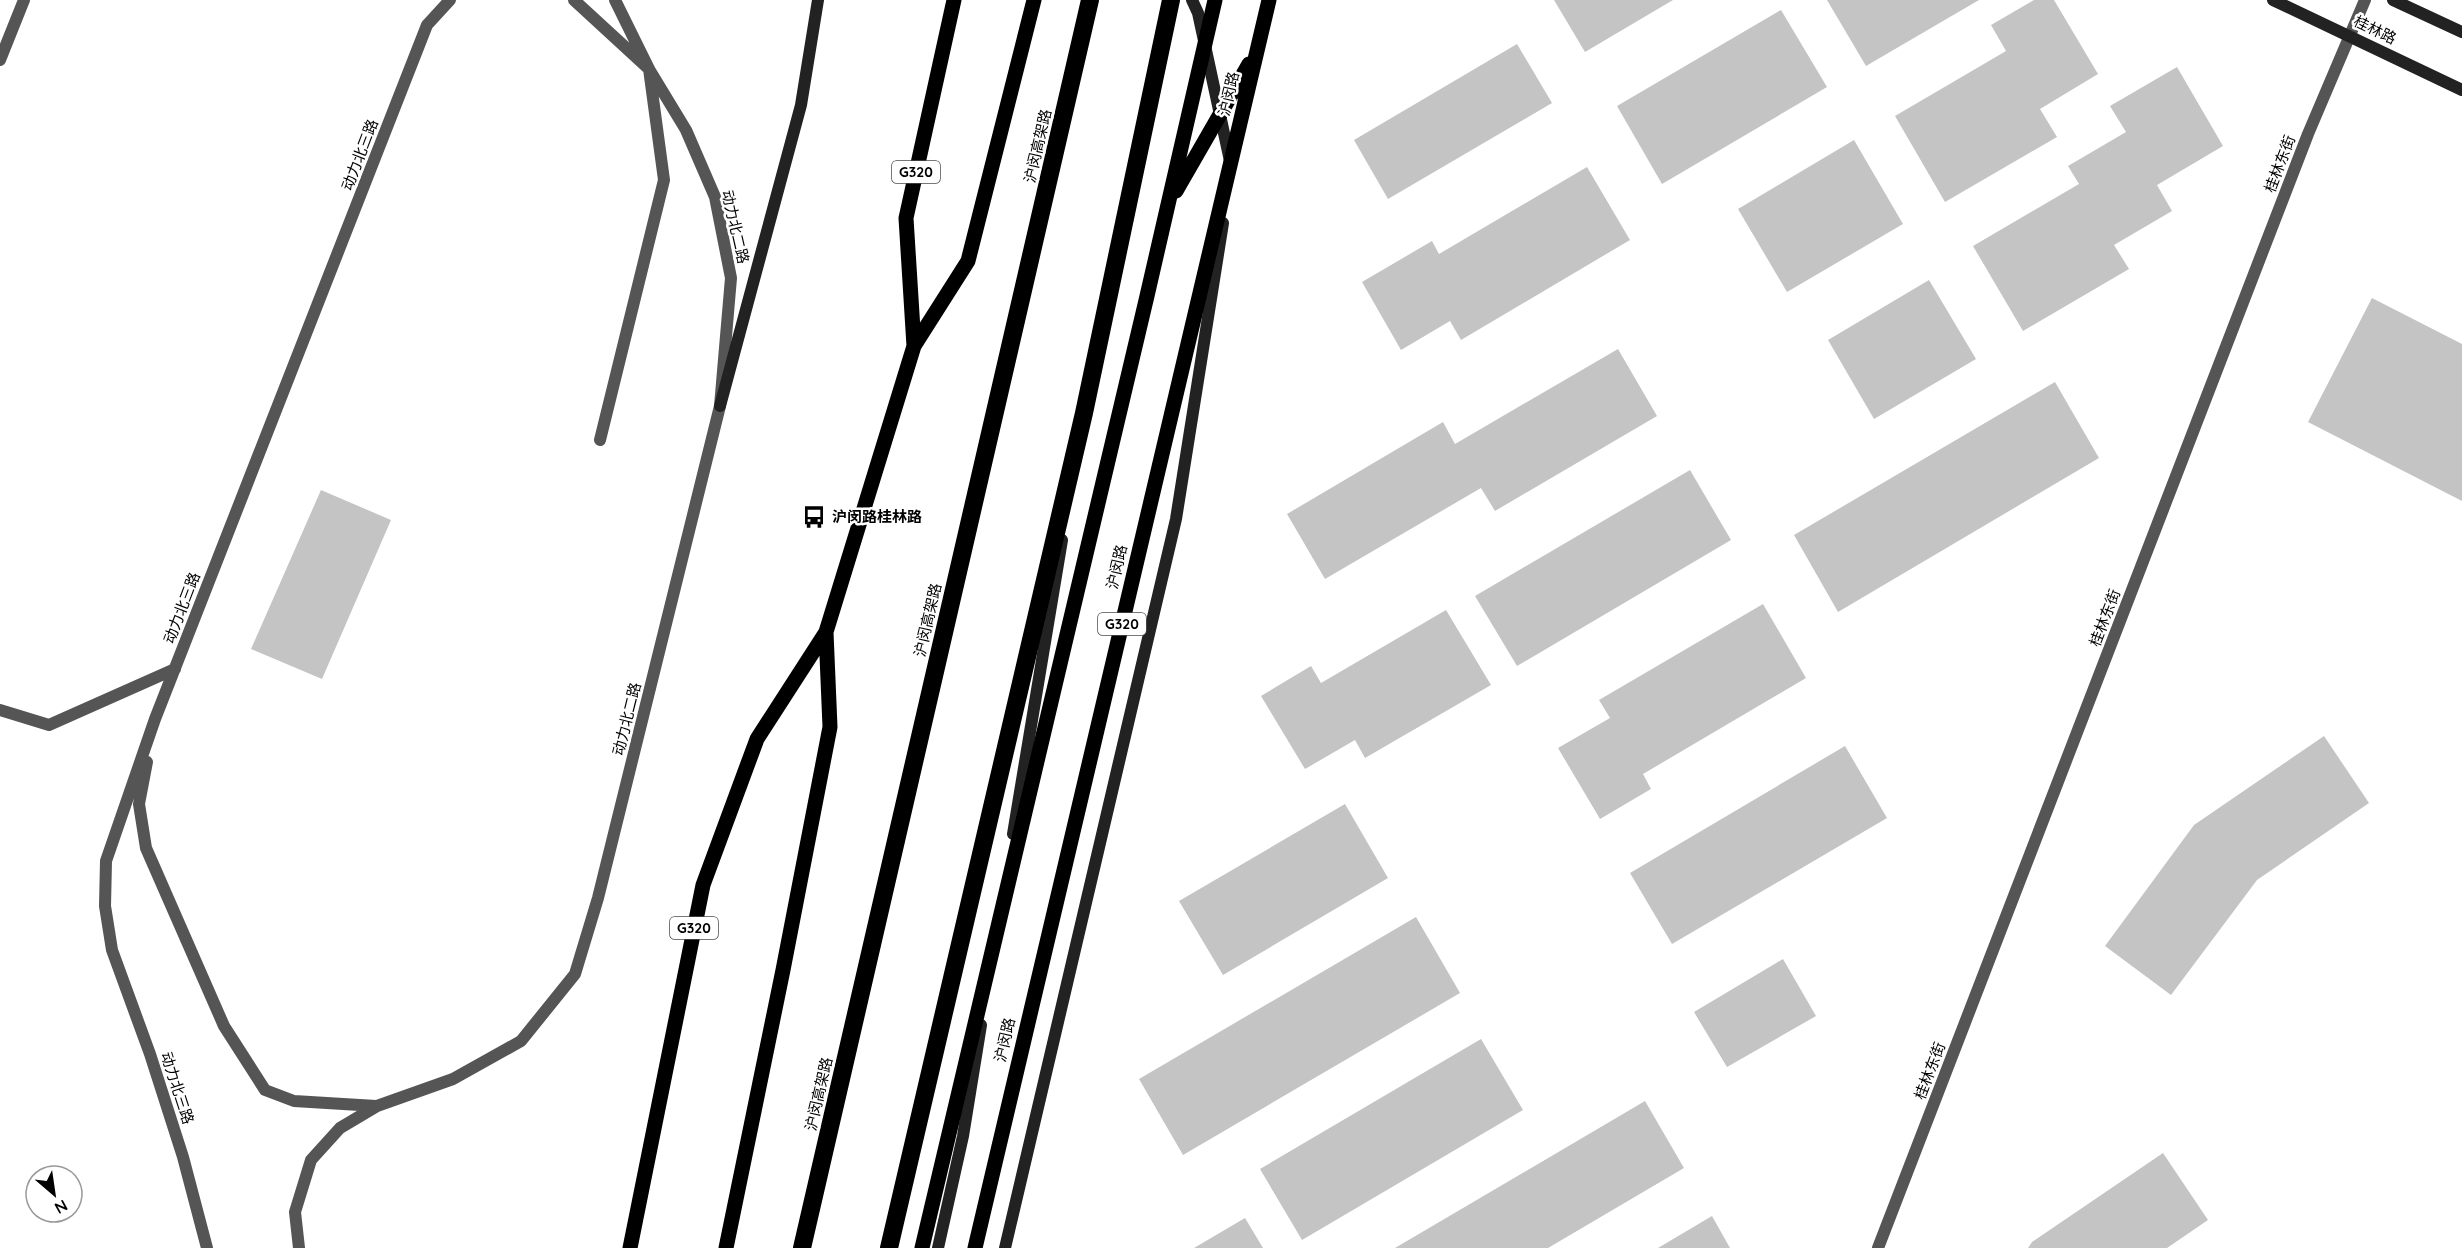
<svg xmlns="http://www.w3.org/2000/svg" width="2462" height="1248" font-family="Quicksand,'Noto Sans SC',sans-serif">
	<rect width="100%" height="100%" fill="#fff"/>
	<path fill="#c4c4c4" d="M1554,0H1673L1585,52Z
		M1827,0H1979L1866,66Z
		M2034,0H2054L2098,74L2040,109L2057,137L1945,202L1895,116L2006,51L1991,25Z
		M1781,10L1827,87L1662,184L1617,106Z
		M1517,44L1552,103L1388,199L1354,140Z
		M2177,67L2223,146L2157,185L2172,211L2114,245L2129,269L2023,331L1973,246L2079,184L2068,166L2126,132L2110,106Z
		M1854,140L1903,224L1787,292L1738,209Z
		M1587,167L1630,240L1461,340L1450,321L1401,350L1362,282L1432,241L1439,254Z
		M1929,280L1976,359L1874,419L1828,340Z
		M2372,298L2462,344V501L2308,422Z
		M1618,349L1657,416L1495,511L1481,488L1325,579L1287,514L1443,422L1455,444Z
		M2055,382L2099,458L1838,612L1794,535Z
		M1690,470L1731,540L1517,666L1475,596Z
		M321,490L391,520L322,679L251,649Z
		M1763,604L1806,678L1643,774L1651,789L1600,819L1558,748L1610,718L1599,700Z
		M1446,610L1491,685L1365,758L1355,740L1305,769L1261,696L1311,666L1321,683Z
		M2324,736L2369,803L2257,880L2171,995L2105,946L2194,825Z
		M1845,746L1887,818L1672,944L1630,873Z
		M1345,804L1388,878L1223,975L1179,901Z
		M1416,917L1460,993L1183,1155L1139,1079Z
		M1783,959L1816,1016L1727,1067L1694,1012Z
		M1481,1039L1523,1110L1302,1240L1260,1169Z
		M1645,1101L1684,1168L1548,1248H1395Z
		M2163,1153L2208,1220L2167,1248H2028L2032,1242Z
		M1712,1216L1730,1248H1658Z
		M1245,1218L1263,1248H1194Z"/>
	<g fill="none" stroke-linecap="round" stroke-linejoin="round">
		<path stroke="#555" stroke-width="12" d="M0,60L24,0
			M600,440L664,180L649,69L615,0
			M0,710L49,725L175,669
			M147,762L139,804L146,848L224,1026L265,1090L294,1101L376,1106
			M207,1248L183,1157L150,1054L112,950L105,906L106,861L155,719L427,25L450,0
			M299,1248L295,1212L311,1160L340,1128L377,1106L453,1079L521,1041L575,974L598,898L720,406L731,278L715,197L686,130L649,69L574,0"/>
		<path stroke="#555" stroke-width="12" d="M1878,1248L2308,134L2365,0"/>
		<path stroke="#222" stroke-width="12" d="M1192,0L1198,13L1230,161
			M2273,0L2462,90
			M2393,0L2462,32
			M720,406L801,105L818,0
			M1013,834L1062,540
			M938,1248L963,1136L981,1025
			M1005,1248L1176,519L1223,223"/>
		<path stroke="#000" stroke-width="15" d="M1176,191L1249,64
			M914,346L906,218L954,0
			M630,1248L703,885L757,739L826,632L914,346L968,261L1034,0
			M726,1248L783,970L830,727L826,632
			M922,1248L1147,296L1215,0
			M975,1248L1269,0"/>
		<path stroke="#000" stroke-width="18" d="M802,1248L1090,0
			M889,1248L1084,413L1171,0"/>
	</g>
	<defs>
		<g id="bus-bare" transform="scale(1.8)"><path d="M-5-6H5V4H4V6H2V4H-2V6H-4V4H-5ZM-3.5-4V0h7V-4ZM-3.5 1.2v1.5H-2V1.2ZM2 1.2v1.5H3.5V1.2Z" fill="#000" stroke="#fff" stroke-width="2.5" paint-order="stroke"/></g>
	</defs>
	<g fill-rule="evenodd">
		<use href="#bus-bare" x="814" y="517"/>
	</g>
	<g text-anchor="middle" stroke-width="5" stroke-linejoin="round" paint-order="stroke">
		<g fill="#fff" stroke="#4c4c4c" stroke-width="1.5">
			<rect x="892" y="161" width="48" height="22" rx="4.5"/>
			<rect x="1098" y="613" width="48" height="22" rx="4.5"/>
			<rect x="670" y="917" width="48" height="22" rx="4.5"/>
		</g>
		<g font-size="14" font-weight="bold" fill="#000">
			<text x="916" y="177">G320</text>
			<text x="1122" y="629">G320</text>
			<text x="694" y="933">G320</text>
		</g>
		<g font-size="15" fill="#000" stroke="#fff">
			<text transform="translate(2375 30) rotate(26)" y="5">桂林路</text>
			<text transform="translate(1229 94) rotate(-77)" y="5">沪闵路</text>
			<text transform="translate(1038 146) rotate(-77)" y="5">沪闵高架路</text>
			<text transform="translate(360 155) rotate(-69)" y="5">动力北三路</text>
			<text transform="translate(2280 164) rotate(-69)" y="5">桂林东街</text>
			<text transform="translate(735 227) rotate(77)" y="5">动力北二路</text>
			<text transform="translate(1117 567) rotate(-77)" y="5">沪闵路</text>
			<text transform="translate(182 608) rotate(-69)" y="5">动力北三路</text>
			<text transform="translate(2105 618) rotate(-69)" y="5">桂林东街</text>
			<text transform="translate(928 620) rotate(-77)" y="5">沪闵高架路</text>
			<text transform="translate(627 719) rotate(-76)" y="5">动力北二路</text>
			<text transform="translate(1005 1040) rotate(-77)" y="5">沪闵路</text>
			<text transform="translate(1930 1071) rotate(-69)" y="5">桂林东街</text>
			<text transform="translate(177 1088) rotate(72)" y="5">动力北三路</text>
			<text transform="translate(819 1094) rotate(-77)" y="5">沪闵高架路</text>
		</g>
		<g font-size="15" font-weight="bold" fill="#000" stroke="#fff" text-anchor="start">
			<text x="832" y="522">沪闵路桂林路</text>
		</g>
	</g>
	<g transform="translate(54 1194) rotate(151)"><circle r="28" fill="#ffffff" stroke="#999999" stroke-width="1.5"/>
	<path d="M0-4.5L10 22L0 15L-10 22Z" fill="#000000"/>
	<text y="-9" font-size="16" font-weight="bold" text-anchor="middle" fill="#000000">N</text>
	</g>
</svg>
